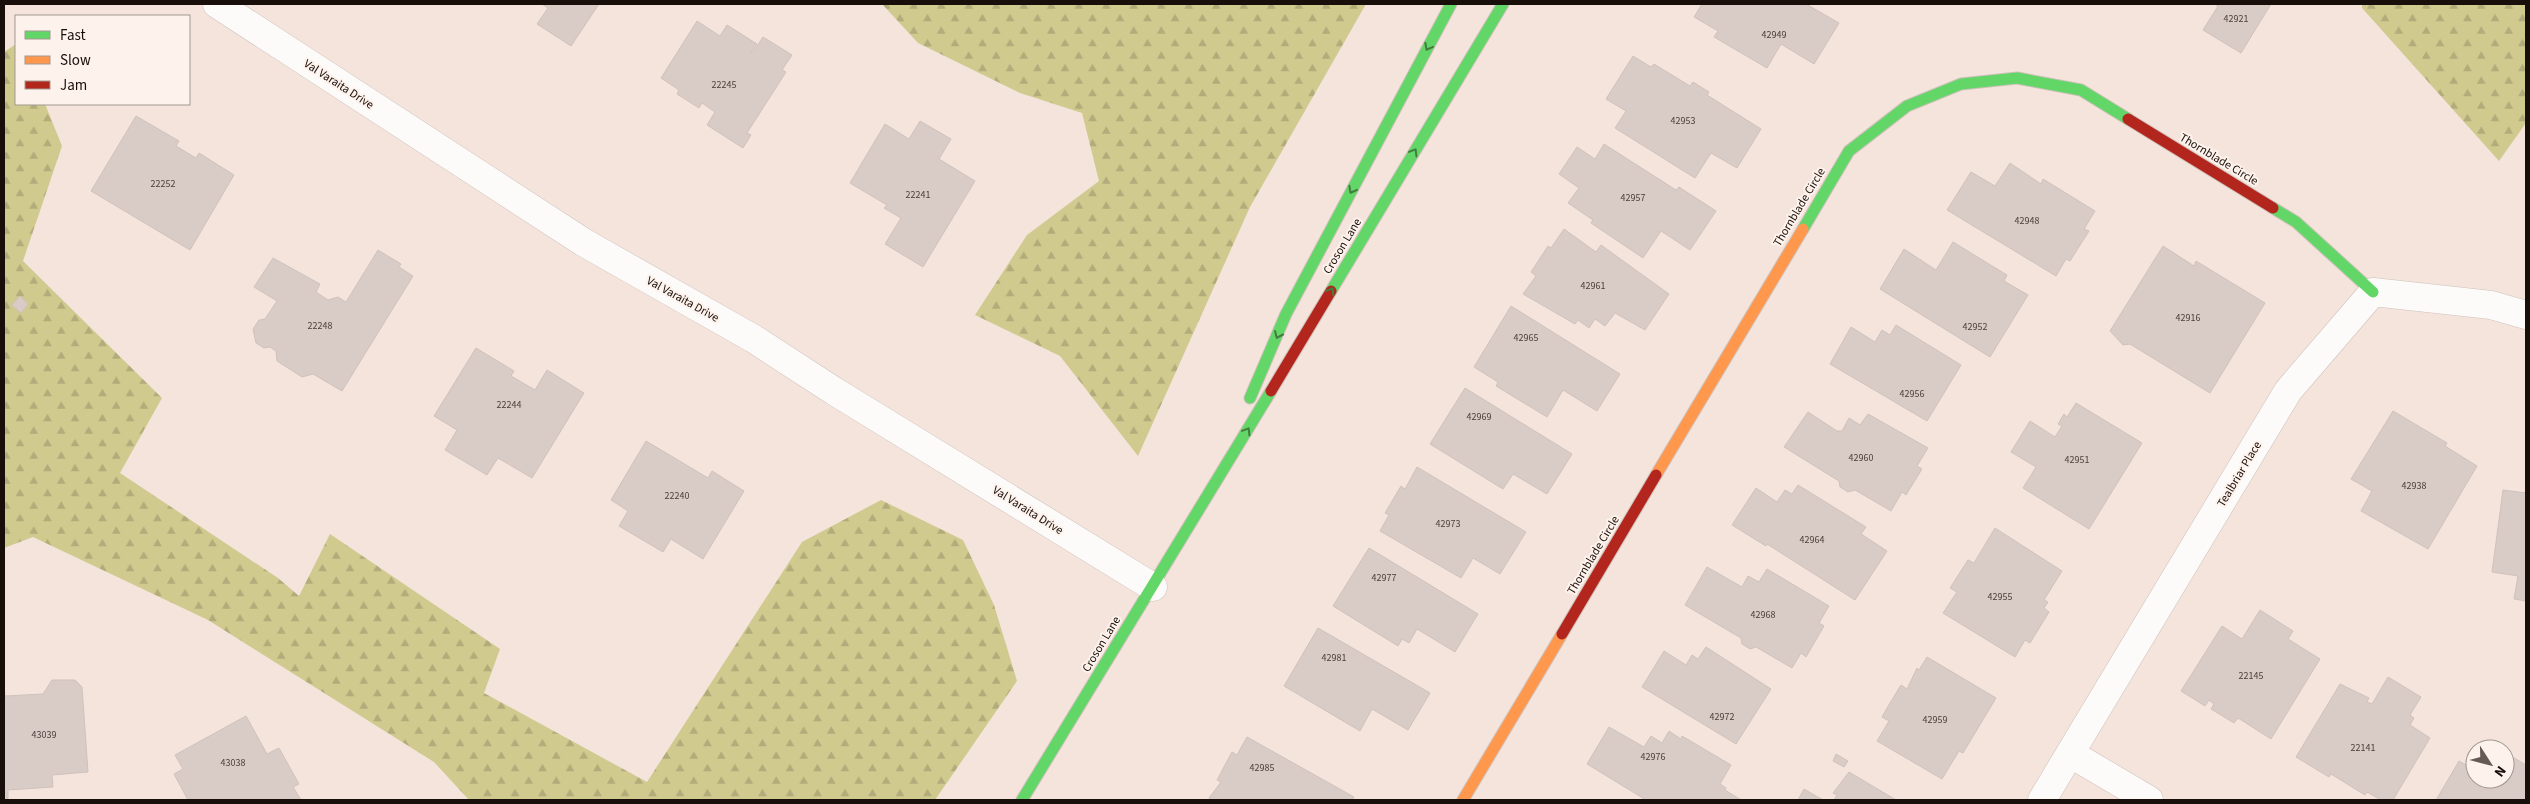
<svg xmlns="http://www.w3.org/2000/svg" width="2530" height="804" font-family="'Source Sans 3',sans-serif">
	<defs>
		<pattern id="forest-firs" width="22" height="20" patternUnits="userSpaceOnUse" patternTransform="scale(1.25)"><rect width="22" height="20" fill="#d0ca8f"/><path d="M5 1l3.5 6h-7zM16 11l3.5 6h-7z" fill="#b2ac7a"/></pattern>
	</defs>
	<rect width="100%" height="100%" fill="#f4e4dc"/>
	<path fill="url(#forest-firs)" d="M882,4H1366L1250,207L1138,456L1060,356L975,315L1027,235L1099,181L1082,113L1020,93L918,43Z
		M2362,4H2526V123L2499,161L2362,8Z
		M16,44V104H45L62,146L23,261L162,398L120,473L278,578L299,596L330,534L500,649L484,693L647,782L802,542L881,500L963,540L994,605L1017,681L935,800H469L434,762L208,620L33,537L4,548V52Z"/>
	<path fill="#d9cbc6" stroke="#cfc2bd" d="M542,4H599L571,46L537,24L548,8Z
		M1702,4H1806L1839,23L1814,64L1781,44L1767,68L1714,37L1718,31L1694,17Z
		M2214,4H2271L2241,53L2203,30L2218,6Z
		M697,21L720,36L727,25L757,44L751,53L752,54L763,37L792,55L782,70L786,72L747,133L751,135L743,148L707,125L715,112L702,103L699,108L677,94L679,90L661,78Z
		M1633,56L1651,67L1654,64L1690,86L1693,82L1709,92L1707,95L1761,129L1737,168L1711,153L1695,178L1615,128L1626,111L1606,99Z
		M136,116L179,141L176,146L196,158L199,153L234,175L190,250L91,191Z
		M920,121L951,139L939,159L975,181L923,267L885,244L901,218L884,208L887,205L850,183L885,124L909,139Z
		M1604,144L1676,190L1679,187L1716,211L1690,250L1661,231L1643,258L1591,223L1593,220L1568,203L1579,188L1559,174L1577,147L1595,159Z
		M2010,163L2041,184L2043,179L2095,211L2084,229L2089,231L2070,261L2066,259L2056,276L1947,210L1971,172L1995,186Z
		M1564,229L1596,252L1601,245L1669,294L1645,330L1615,313L1605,326L1595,319L1589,328L1578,320L1575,324L1523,294L1536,276L1531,272L1548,246L1551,248Z
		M1953,242L2007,275L2004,281L2028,295L1990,357L1880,289L1904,249L1936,270Z
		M2163,246L2194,266L2196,261L2265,303L2210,393L2130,344L2123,345L2110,331Z
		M378,250L401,264L399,267L413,276L342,391L313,374L302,377L277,361L276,351L270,347L264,348L256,343L253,329L259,320L265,319L277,301L254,287L273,258L320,284L316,292L328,300L338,297L346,302Z
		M20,296L28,304L21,313L12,305Z
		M1511,306L1620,374L1597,411L1563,390L1547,417L1496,386L1498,382L1474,367Z
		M1896,325L1961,365L1927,421L1830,364L1851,327L1875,342L1882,330L1890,335Z
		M476,348L514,371L511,376L535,390L547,370L584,393L532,478L498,458L487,475L445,450L457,430L434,416Z
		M1465,388L1572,454L1547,494L1513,474L1503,489L1430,444Z
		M2076,403L2142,443L2089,529L2023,488L2036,467L2011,452L2030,421L2055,437L2062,426L2058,424L2064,414L2067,417Z
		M2393,411L2447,443L2445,446L2477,466L2428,549L2361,511L2372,491L2351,479Z
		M1808,412L1837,431H1842L1849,418L1860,425L1868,414L1928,448L1917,466L1922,469L1906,495L1902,492L1891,511L1855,490L1848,492L1840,487L1839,481L1784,447Z
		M646,441L708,478L712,471L744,491L703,559L671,539L663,552L619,526L628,511L611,500Z
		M1417,467L1526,532L1500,574L1473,558L1461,578L1380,531L1389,515L1385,513L1401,486L1405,489Z
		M1798,485L1866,527L1861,534L1887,551L1855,600L1767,544L1766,546L1732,525L1756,488L1777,502L1785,490L1792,494Z
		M2503,490L2526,493V601L2514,599L2518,576L2492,572Z
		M1995,528L2062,571L2044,600L2048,602L2044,608L2049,612L2030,643L2025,640L2015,657L1943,613L1957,592L1950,588L1968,560L1974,563Z
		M1369,548L1478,614L1455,652L1417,629L1409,643L1402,639L1398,646L1333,606Z
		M1707,567L1742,587L1748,576L1759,582L1767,569L1829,606L1819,623L1824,626L1806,657L1801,653L1792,668L1756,647L1750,649L1742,644L1741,638L1685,605Z
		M2260,610L2293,631L2288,639L2320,659L2271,739L2238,718L2234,723L2211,709L2214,704L2209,700L2205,706L2181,691L2222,626L2242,639Z
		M1318,628L1430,693L1408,730L1372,709L1360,731L1284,686Z
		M1706,647L1771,689L1736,744L1642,687L1664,651L1686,665L1692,655L1698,659Z
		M1927,657L1996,698L1963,753L1959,751L1942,779L1877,741L1889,721L1882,717L1887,708L1901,685L1907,689L1917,668L1919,670Z
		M2388,677L2421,697L2410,715L2414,718L2410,725L2430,738L2393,800H2381L2367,792L2365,795L2331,774L2329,777L2296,757L2340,684L2369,698L2367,702L2372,704Z
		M52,680H75L82,687L88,772L52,775L53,787L8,790V799L4,800V688L5,696L43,694Z
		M246,716L267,754L279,748L299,784L293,787L301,800H188L174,774L183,769L175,755Z
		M1609,727L1644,747L1651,736L1662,743L1669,731L1681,739L1682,736L1731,765L1720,784L1726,788L1725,790L1741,800H1646L1587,764Z
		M1247,737L1354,797L1352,800H1213L1209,798L1221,782L1217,780L1232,752L1237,755Z
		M2506,753L2526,765V800H2436L2459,761L2475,770V779H2505Z
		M1836,754L1848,761L1844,767L1833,761Z
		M1849,772L1896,800H1834L1837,795L1833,793Z
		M1804,789L1823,800H1798Z"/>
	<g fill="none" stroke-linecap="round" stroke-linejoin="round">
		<g stroke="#cdc1ba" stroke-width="29">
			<path id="street" d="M217,4L583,242L754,339L834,391L1153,587
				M2071,754L2149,800
				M2042,800L2288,391L2373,292L2491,305L2526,315"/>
		</g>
		<g stroke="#cdc1ba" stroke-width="13">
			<path id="fast" d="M2273,208L2296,222L2373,292
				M1803,229L1849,151L1907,106L1961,84L2017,78L2081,90L2128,119
				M1331,291L1503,4
				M1250,398L1286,314L1451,4
				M1022,800L1271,391"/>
		</g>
		<g stroke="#cdc1ba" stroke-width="13">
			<path id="slow" d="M1656,475L1803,229
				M1463,800L1562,634"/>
		</g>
		<g stroke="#cdc1ba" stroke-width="13">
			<path id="jam" d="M2128,119L2273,208
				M1271,391L1331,291
				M1562,634L1656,475"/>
		</g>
		<use href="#street" stroke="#fdfbfa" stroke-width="28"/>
		<use href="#fast" stroke="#63d668" stroke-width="11"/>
		<use href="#slow" stroke="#ff974d" stroke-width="11"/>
		<use href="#jam" stroke="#b3261e" stroke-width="11"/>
	</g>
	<defs><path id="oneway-chevron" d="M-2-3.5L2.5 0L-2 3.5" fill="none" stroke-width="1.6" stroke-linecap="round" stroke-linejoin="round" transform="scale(1.25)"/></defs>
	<g stroke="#427c3e">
		<use href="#oneway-chevron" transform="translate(1428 47) rotate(118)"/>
		<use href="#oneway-chevron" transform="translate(1414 152) rotate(-59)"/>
		<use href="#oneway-chevron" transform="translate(1352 190) rotate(118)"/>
		<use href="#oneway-chevron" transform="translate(1331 291) rotate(-59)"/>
		<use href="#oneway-chevron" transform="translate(1278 335) rotate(114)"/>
		<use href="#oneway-chevron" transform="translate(1247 431) rotate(-59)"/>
	</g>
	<g text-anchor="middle" stroke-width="4" stroke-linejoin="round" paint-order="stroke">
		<g font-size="10" fill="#4b403b">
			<text x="2236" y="22">42921</text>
			<text x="1774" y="38">42949</text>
			<text x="724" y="88">22245</text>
			<text x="1683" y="124">42953</text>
			<text x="163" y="187">22252</text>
			<text x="918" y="198">22241</text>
			<text x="1633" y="201">42957</text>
			<text x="2027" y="224">42948</text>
			<text x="1593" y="289">42961</text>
			<text x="2188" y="321">42916</text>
			<text x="320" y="329">22248</text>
			<text x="1975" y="330">42952</text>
			<text x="1526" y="341">42965</text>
			<text x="1912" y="397">42956</text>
			<text x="509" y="408">22244</text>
			<text x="1479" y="420">42969</text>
			<text x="1861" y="461">42960</text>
			<text x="2077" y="463">42951</text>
			<text x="2414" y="489">42938</text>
			<text x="677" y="499">22240</text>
			<text x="1448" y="527">42973</text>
			<text x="1812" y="543">42964</text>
			<text x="1384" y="581">42977</text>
			<text x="2000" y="600">42955</text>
			<text x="1763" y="618">42968</text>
			<text x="1334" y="661">42981</text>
			<text x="2251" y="679">22145</text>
			<text x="1722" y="720">42972</text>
			<text x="1935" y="723">42959</text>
			<text x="44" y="738">43039</text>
			<text x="2363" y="751">22141</text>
			<text x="1653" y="760">42976</text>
			<text x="233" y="766">43038</text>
			<text x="1262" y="771">42985</text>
		</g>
		<g font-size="12" fill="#190f0a" stroke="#fef2ec">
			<text transform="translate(339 84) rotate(33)" y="4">Val Varaita Drive</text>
			<text transform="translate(2219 159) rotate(31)" y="4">Thornblade Circle</text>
			<text transform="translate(1799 207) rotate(-59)" y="4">Thornblade Circle</text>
			<text transform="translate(1342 246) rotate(-59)" y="4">Croson Lane</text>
			<text transform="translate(683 299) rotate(29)" y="4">Val Varaita Drive</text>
			<text transform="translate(2239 474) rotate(-59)" y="4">Tealbriar Place</text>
			<text transform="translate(1028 510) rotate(32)" y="4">Val Varaita Drive</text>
			<text transform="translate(1593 555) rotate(-59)" y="4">Thornblade Circle</text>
			<text transform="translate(1101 644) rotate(-59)" y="4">Croson Lane</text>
		</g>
	</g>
	<rect width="2530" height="804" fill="none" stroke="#190f0a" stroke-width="10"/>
	<rect x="15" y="15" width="175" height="90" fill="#fef2ec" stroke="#a29792"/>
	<rect x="25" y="31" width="25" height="8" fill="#63d668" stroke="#a29792"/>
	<text x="60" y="40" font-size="15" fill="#190f0a">Fast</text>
	<rect x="25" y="56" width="25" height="8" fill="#ff974d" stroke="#a29792"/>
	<text x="60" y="65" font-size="15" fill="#190f0a">Slow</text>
	<rect x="25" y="81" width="25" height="8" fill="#b3261e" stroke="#a29792"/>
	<text x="60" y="90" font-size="15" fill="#190f0a">Jam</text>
	<g transform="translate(2490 764) rotate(126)"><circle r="24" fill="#fef2ec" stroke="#a29792"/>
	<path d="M0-4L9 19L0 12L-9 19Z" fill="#665a54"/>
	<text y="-8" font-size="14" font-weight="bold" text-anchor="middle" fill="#190f0a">N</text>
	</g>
</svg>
